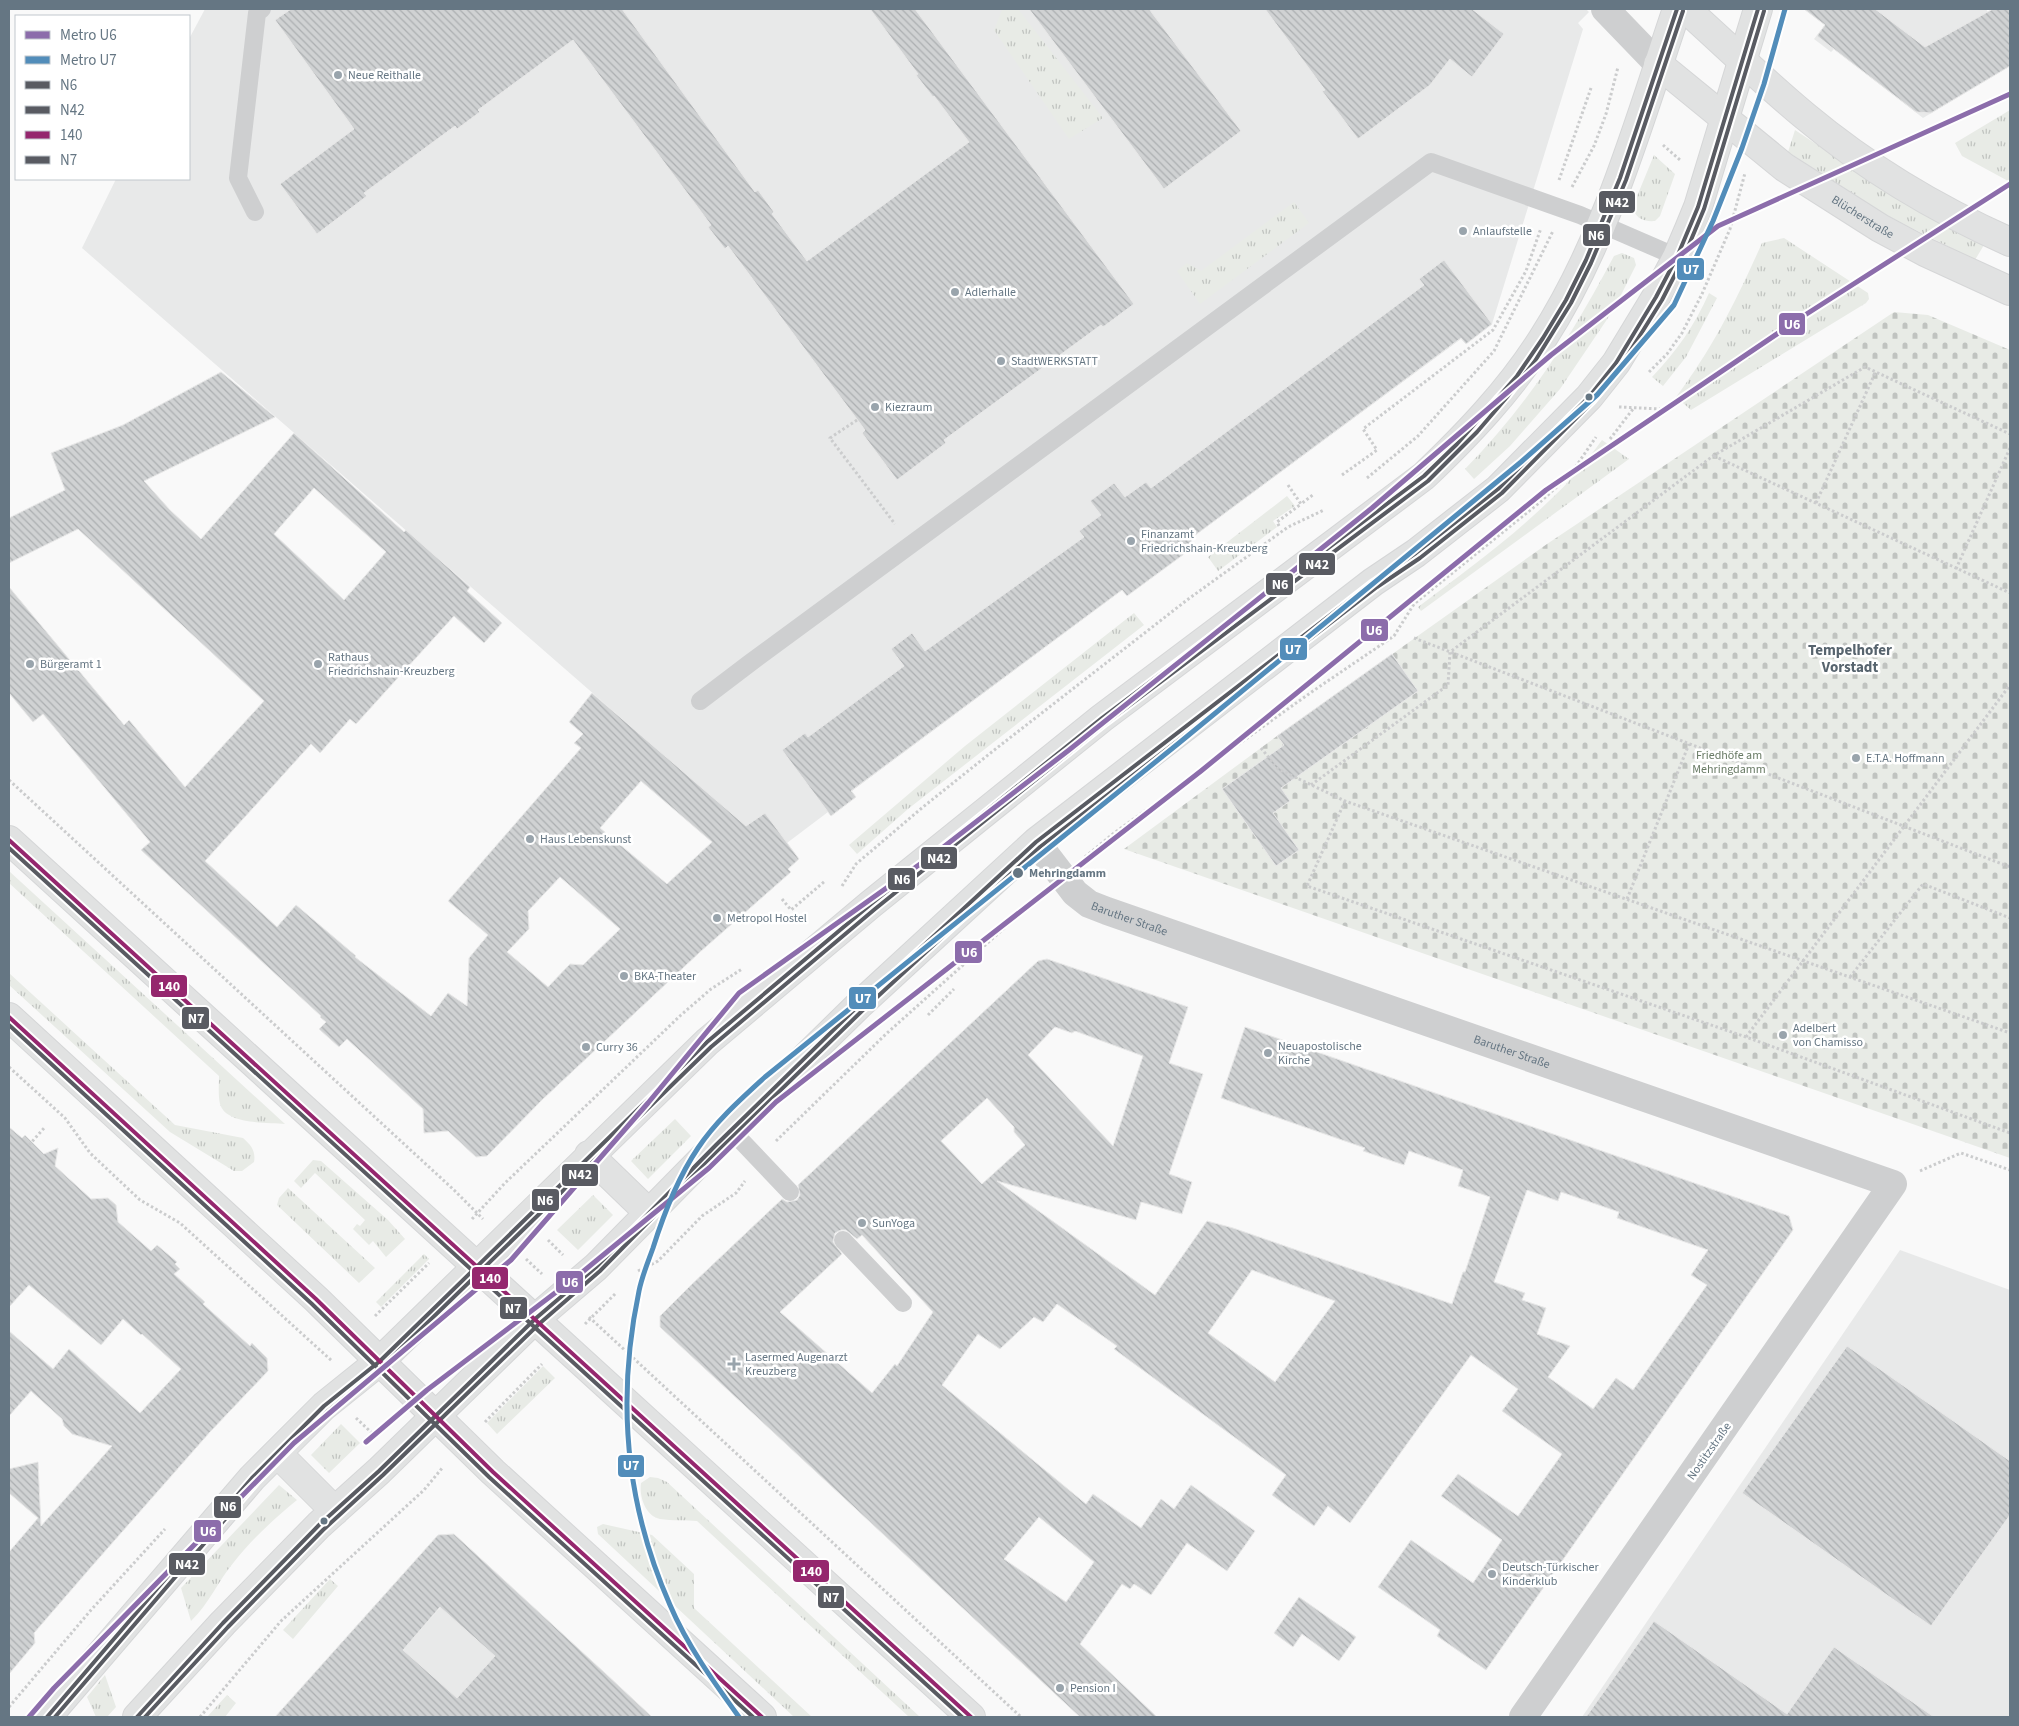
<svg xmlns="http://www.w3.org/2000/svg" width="2019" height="1726" font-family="'Source Sans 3',sans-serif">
	<defs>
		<pattern id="grass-tufts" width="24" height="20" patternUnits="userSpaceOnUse" patternTransform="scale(1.25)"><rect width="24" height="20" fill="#e8ebe6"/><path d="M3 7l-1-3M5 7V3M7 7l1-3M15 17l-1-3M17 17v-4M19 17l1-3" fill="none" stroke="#c0c3c0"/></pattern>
		<pattern id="cemetery-stones" width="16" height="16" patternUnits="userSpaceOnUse" patternTransform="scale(1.25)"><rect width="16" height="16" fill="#e8ebe6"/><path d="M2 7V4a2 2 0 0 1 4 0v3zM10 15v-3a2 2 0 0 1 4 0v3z" fill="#c0c3c0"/></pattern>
		<pattern id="building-back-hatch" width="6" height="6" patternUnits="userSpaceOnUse" patternTransform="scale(1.25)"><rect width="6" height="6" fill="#d0d2d3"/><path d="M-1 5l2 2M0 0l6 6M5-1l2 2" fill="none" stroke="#acafb1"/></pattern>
	</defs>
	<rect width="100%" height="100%" fill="#f9f9f9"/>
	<path fill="#e8e9e9" d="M205,9H1586L1589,12L1578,23L1583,29L1492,324L1466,344L1461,339L1190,539L1195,546L1122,590L852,791L856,797L831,816L828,812L775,852L82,248L116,179H189V39Z
		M1817,9H1986L2010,50V66L1923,118L1834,49L1831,52L1814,39L1825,25L1812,15Z
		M1900,1250L2010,1290V1717H1582Z
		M453,1593L542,1686L574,1717H351L408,1655L403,1650Z"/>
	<path fill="url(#grass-tufts)" d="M1004,9H1018L1103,118L1069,139L994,30L1002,10Z
		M2010,110V182L1962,156L1955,143Z
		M1795,130L1908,205L1984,245L1975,260L1888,216L1788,152Z
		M1654,155L1675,174L1660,216L1655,221C1644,222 1634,218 1633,206Z
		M1294,202L1309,223L1200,304L1177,271L1187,263L1201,271Z
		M1784,238L1868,293L1869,299L1866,303L1691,410L1676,397C1713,348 1737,299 1762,243Z
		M1622,253L1634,258L1636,265L1614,309L1560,389L1510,446L1474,479L1465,469C1528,405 1572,335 1614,256Z
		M1709,293L1717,298L1686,357L1663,386L1652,377C1676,352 1695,325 1709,293Z
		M1602,440L1629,459L1421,611L1418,607C1463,573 1509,540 1549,501C1569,483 1586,462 1602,440Z
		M1287,496L1295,506L1273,521L1277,527L1218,571L1208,557Z
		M1134,613L1144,625L908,809L857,854L849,845L965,746Z
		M9,871L285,1124C267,1122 226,1125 220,1104C218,1095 219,1084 219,1076L9,883Z
		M9,973L175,1125L243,1138C251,1145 256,1151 254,1162L242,1171H234L170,1132L9,985Z
		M675,1119L691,1136L648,1179L631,1161Z
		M313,1160L321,1161L388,1220L405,1239L386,1257L373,1241L369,1245L353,1229L357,1224L360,1226L365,1220L315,1173L301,1188L294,1181Z
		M288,1188L375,1268L359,1283L277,1205L279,1198Z
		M593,1195L613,1215L578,1250L557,1230Z
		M424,1254L429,1259L381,1307L376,1302Z
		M543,1366L555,1378L497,1434L487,1423Z
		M341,1424L360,1443L329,1473L311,1455Z
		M650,1477L658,1478L667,1482L920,1717H909L697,1521C685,1520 672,1521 660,1519C645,1516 639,1496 641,1483Z
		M279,1485L297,1500C274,1519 252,1539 234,1562C218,1581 209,1604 191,1621L181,1588Z
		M603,1524L652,1535L694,1574V1608L812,1717H794L598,1534L597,1527Z
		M330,1579L338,1586L293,1639L283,1630Z
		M105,1675L116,1707L107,1717H96L87,1697Z
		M227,1695L236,1703L225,1717H207Z"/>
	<path fill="url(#cemetery-stones)" d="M1894,312L1928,315L2010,350V1158L1124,849L1277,736L1547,544Z"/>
	<path fill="url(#building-back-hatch)" stroke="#e8e8e8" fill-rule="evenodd" d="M291,9H622L755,192L758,190L774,212L772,214L807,261L969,142L934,96L933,97L916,75L918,74L870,9H915L1134,304L1103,327L1101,325L944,440L946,443L897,480L862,433L865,430L728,246L725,249L708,227L711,225L573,40L478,110L480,112L457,129L455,126L364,193L367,196L317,234L280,184L354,129L275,20Z
		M1029,9H1149L1241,131L1164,189Z
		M1265,9H1472L1504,34L1472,77L1450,59L1430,85L1358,139L1322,91L1325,90Z
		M1804,9H1875L1925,47L1993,9H2010V66L1931,113L1916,112L1817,36L1825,25Z
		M1444,260L1492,324L1466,344L1461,338L1190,539L1195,546L1127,596L1122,590L851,791L856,797L831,816L782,750L805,733L808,737L904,666L891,649L912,633L925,651L1084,537L1079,531L1101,515L1090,501L1114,483L1125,497L1146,482L1151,488L1424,285L1419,279Z
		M221,372L275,417L144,481L170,510L201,539L294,433L404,532L406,530L470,587L467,591L502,623L484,643L454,616L356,724L350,719L320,753L311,744L205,861L277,927L296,905L356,956L355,957L431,1016L448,993L467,1006L469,958L488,935L448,901L581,748L574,743L583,734L569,722L592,693L746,826L765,813L799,859L788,869L791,872L700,952L543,1099L487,1156L476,1157L448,1131L424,1133L423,1109L347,1039L339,1047L319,1029L326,1022L320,1017L321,1016L141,850L150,842L43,714L33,722L9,693V587L124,725L129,720L185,787L264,701L78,529L9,563V518L65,490L51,453L123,425ZM314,488L386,552L344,600L274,534ZM641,781L712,842L667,884L600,828ZM560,877L620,929L583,965L570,964L548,987L507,952L529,929L528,911Z
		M1392,654L1418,691L1281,788L1290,801L1273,813L1299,850L1276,866L1222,789L1284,745L1277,736Z
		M1047,959L1188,1007L1169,1063L1203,1074L1169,1174L1192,1182L1182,1214L1141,1202L1136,1220L997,1181L1155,1295L1207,1221L1233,1228L1452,1304L1463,1272H1465L1490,1197L1458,1186L1463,1170L1409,1151L1404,1165L1363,1151L1365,1148L1221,1098L1245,1027L1789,1216L1793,1230L1486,1670L1437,1636L1440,1630L1378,1587L1411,1540L1473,1583L1502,1540L1441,1496L1458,1474L1518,1516L1562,1454L1502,1411L1518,1389L1471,1355L1350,1523L1328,1506L1314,1526L1272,1495L1286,1475L1114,1349L1117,1346L1057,1304L1043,1322L1034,1317L1000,1349L978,1334L942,1385L1086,1504L1093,1494L1141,1528L1161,1499L1174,1509L1191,1485L1255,1531L1227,1571L1187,1543L1151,1595L1134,1584L1130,1589L1122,1584L1080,1644L1157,1717H1080L660,1327V1316L690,1286L782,1199L787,1202L797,1200L800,1195L798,1185L1038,961ZM1055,1027L1072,1033L1075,1031L1143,1056L1113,1146L1028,1055ZM987,1098L1014,1127V1132L1025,1145L982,1184L941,1141ZM1527,1190L1558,1201L1561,1192L1619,1212L1617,1218L1708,1250L1691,1275L1707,1285L1633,1390L1616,1378L1593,1409L1548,1377L1570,1346L1537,1334L1546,1308L1522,1300L1525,1293L1494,1282ZM841,1230H846L857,1239L862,1235L933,1312L897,1366L895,1364L872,1393L780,1312L842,1254L833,1242L835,1233ZM1252,1270L1335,1301L1275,1382L1208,1333ZM1039,1517L1094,1562L1066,1602L1004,1559Z
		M9,1127L22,1138L25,1135L44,1154L58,1148L55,1166L91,1199L108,1198L116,1205L118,1222L151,1251L157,1245L177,1262L175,1264L180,1269L174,1274L205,1302L203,1304L250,1346L252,1343L267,1358L268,1371L210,1432L92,1566L34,1633L35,1643L9,1674V1552L38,1518L9,1493V1469L38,1462L41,1526L112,1446L72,1434L64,1426L62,1419L31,1391L9,1416V1331L53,1369L69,1349L140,1413L181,1369L142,1334L141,1335L123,1319L101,1345L29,1285L9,1307Z
		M1847,1346L2010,1461V1515L1931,1626L1742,1493Z
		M454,1534L605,1673L652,1717H275L438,1535ZM440,1607L495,1656L457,1698L403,1650Z
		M1299,1597L1356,1637L1339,1661L1302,1634L1293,1647L1274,1633Z
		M1654,1621L1787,1714L1834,1647L1934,1717H1586Z"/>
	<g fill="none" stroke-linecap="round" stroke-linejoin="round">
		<g stroke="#d5d6d7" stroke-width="30">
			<g id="secondary">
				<path d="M1686,9C1726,45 1764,82 1805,116C1866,167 1938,210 2010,242"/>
				<path id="s2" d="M1658,64L1784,167L1880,228L1925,252L2010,291"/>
				<path d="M9,840C331,1131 651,1424 971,1717"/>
				<path d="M9,1017L316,1299L493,1472L762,1717"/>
			</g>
		</g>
		<g stroke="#d5d6d7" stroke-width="30">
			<path id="primary" d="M589,1155L649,1213
				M277,1453L335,1511
				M47,1717L252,1478L324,1406L380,1361L707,1042L871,904L1102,718L1424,476C1468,434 1510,390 1543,338C1607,238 1639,121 1677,9
				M137,1717L223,1623L319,1525L379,1471L535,1319L596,1267L716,1145L859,1005L1036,842L1373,582L1416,553L1498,489L1589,397L1616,363L1656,297L1677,257L1689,229L1698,207L1758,9"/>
		</g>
		<path stroke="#cbcccd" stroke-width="3" stroke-dasharray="2.5 2.5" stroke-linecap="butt" d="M1663,145L1680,160
			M1559,180L1591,88
			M1572,187L1594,146L1606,114L1618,67
			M1649,372L1667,354L1682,333L1702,294L1730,229L1745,173
			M1619,407L1660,409
			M857,420L830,438L895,524
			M1610,439L1633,409
			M1714,456L2010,593
			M1342,475L1377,450L1363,429L1493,330L1526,271L1541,228
			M1367,478L1418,436L1494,351L1553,231
			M1288,485L1301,504L1314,494
			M1816,503L1876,371
			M1279,526L1277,522L1301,504
			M1956,569L2010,448
			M1414,638L2010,867
			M1261,748L1278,769L1345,801L2010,1033
			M9,780L454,1190L483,1219
			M1311,785L1448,685L1450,652L1713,456L1865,367L2010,434
			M1345,801L1307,886L1746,1037L2010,1133
			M1085,857L1114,833L1313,691L1394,636L1414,604L1539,503L1570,475L1596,437
			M842,886L856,864L923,807L993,751L1187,600L1288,527L1324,510
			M782,899L791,910L825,881
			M1627,899L1689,744
			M1850,977L1923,884L2010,918
			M928,1015L954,989
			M1746,1037L2010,685
			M9,1067L65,1118L90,1153L140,1200L180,1223L332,1361
			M776,1141L886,1034L1039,897
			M29,1145L45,1127
			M1920,1171L1961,1153L2010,1170
			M472,1219L505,1183L681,1015L711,989L742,969
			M548,1240L563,1255
			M526,1259L542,1274
			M638,1271L658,1261L702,1216L736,1193L745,1181
			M375,1316L429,1263
			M589,1317L1021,1717
			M585,1324L616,1293
			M356,1418L373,1434
			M485,1422L542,1364
			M9,1707L91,1610L165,1529
			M200,1717L281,1621L424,1490L443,1467"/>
		<path stroke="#cecfd0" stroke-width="18" d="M255,212L238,178L257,13L262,9
			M700,701L750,663L1431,162L1580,215L1677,257
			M731,1130L790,1192
			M843,1240L903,1303"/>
		<g stroke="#cecfd0" stroke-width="28">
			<path d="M1605,9L1658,64"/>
			<path id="s1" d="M1036,842L1075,893L1089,904L1107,911L1893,1184L1523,1717"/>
		</g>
		<use href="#secondary" stroke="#e1e2e2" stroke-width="28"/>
		<use href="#primary" stroke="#e1e2e2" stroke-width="28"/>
		<g stroke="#fff" stroke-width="8">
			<path id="bus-1" d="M47,1717L252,1478L324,1406L380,1361L707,1042L871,904L1102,718L1424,476L1457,444L1517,376L1543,338L1566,300L1586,260L1620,178L1677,9
				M137,1717L223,1623L319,1525L379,1471L535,1319L596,1267L716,1145L859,1005L1036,842L1373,582L1416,553L1498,489L1589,397L1616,363L1656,297L1677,257L1698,207L1758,9"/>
		</g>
		<g stroke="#fff" stroke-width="8">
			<path id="bus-2" d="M55,1717L257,1482L328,1411L384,1365L711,1047L875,909L1106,723L1428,481L1477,432L1507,397L1535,361L1571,303L1591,263L1626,180L1683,11
				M145,1717L228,1627L323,1530L383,1475L539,1324L600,1271L720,1149L863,1010L1040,847L1377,587L1420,558L1502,493L1593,401L1621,366L1662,300L1683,259L1704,209L1764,11"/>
		</g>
		<g stroke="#fff" stroke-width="8">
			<path id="bus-3" d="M9,840L971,1717
				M9,1017L316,1299L493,1472L762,1717"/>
		</g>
		<g stroke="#fff" stroke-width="8">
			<path id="bus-4" d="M9,848L962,1717
				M9,1025L312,1304L489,1477L753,1717"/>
		</g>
		<use href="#bus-1" stroke="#595b62" stroke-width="4"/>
		<use href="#bus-2" stroke="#595b62" stroke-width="4"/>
		<use href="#bus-3" stroke="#95276e" stroke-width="4"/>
		<use href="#bus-4" stroke="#595b62" stroke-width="4"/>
		<g stroke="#fff" stroke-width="9">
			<path id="metro-1" d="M366,1442L427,1390L580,1274L709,1168L776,1102L1201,771L1546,490L1805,315L2010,184
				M29,1717L54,1688L294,1443L511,1260L648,1103L739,993L937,852L1069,750L1372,508L1551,355L1718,226L2010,94"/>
		</g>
		<g stroke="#fff" stroke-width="9">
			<path id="metro-2" d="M739,1717C713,1681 687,1645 670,1605C625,1503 616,1400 639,1291C642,1276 648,1262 653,1248C664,1213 677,1179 698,1148C716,1121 741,1099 765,1077L1179,743L1521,462L1597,395L1674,305L1713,221L1742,148L1764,84L1785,9"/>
		</g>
		<use href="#metro-1" stroke="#8c6dab" stroke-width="5"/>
		<use href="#metro-2" stroke="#528dba" stroke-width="5"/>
	</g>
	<g fill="#99a4ac" stroke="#fff" stroke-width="2">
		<circle cx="338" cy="75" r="5"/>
		<circle cx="1463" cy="231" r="5"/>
		<circle cx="955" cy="292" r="5"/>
		<circle cx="1001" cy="361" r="5"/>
		<circle cx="875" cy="407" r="5"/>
		<circle cx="1131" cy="541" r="5"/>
		<circle cx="30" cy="664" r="5"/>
		<circle cx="318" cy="664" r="5"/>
		<circle cx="1856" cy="758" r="5"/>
		<circle cx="530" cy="839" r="5"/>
		<circle cx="717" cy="918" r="5"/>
		<circle cx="624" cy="976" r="5"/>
		<circle cx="1783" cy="1035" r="5"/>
		<circle cx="586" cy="1047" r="5"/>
		<circle cx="1268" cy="1053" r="5"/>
		<circle cx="862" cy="1223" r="5"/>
		<path d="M731.5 1356.5h5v5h5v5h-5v5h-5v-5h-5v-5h5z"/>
		<circle cx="1492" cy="1574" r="5"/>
		<circle cx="1060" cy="1688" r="5"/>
	</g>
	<g fill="#657683" stroke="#fff" stroke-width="2">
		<circle cx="1589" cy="397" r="4.5"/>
		<circle cx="1018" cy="873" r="6"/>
		<circle cx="324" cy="1521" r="4.5"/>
	</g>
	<g text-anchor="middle" stroke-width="5" stroke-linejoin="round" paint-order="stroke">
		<g font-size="12" fill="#657683" stroke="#fff" text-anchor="start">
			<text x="348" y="79">Neue Reithalle</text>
			<text x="1473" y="235">Anlaufstelle</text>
			<text x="965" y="296">Adlerhalle</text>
			<text x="1011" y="365">StadtWERKSTATT</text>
			<text x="885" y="411">Kiezraum</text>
			<text x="1141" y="538">Finanzamt<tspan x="1141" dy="14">Friedrichshain-Kreuzberg</tspan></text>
			<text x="328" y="661">Rathaus<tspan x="328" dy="14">Friedrichshain-Kreuzberg</tspan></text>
			<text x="40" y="668">Bürgeramt 1</text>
			<text x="1866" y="762">E.T.A. Hoffmann</text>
			<text x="540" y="843">Haus Lebenskunst</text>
			<text x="727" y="922">Metropol Hostel</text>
			<text x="634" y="980">BKA-Theater</text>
			<text x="1793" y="1032">Adelbert<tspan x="1793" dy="14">von Chamisso</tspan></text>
			<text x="1278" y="1050">Neuapostolische<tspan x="1278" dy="14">Kirche</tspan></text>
			<text x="596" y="1051">Curry 36</text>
			<text x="872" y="1227">SunYoga</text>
			<text x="745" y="1361">Lasermed Augenarzt<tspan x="745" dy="14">Kreuzberg</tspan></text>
			<text x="1502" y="1571">Deutsch-Türkischer<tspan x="1502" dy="14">Kinderklub</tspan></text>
			<text x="1070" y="1692">Pension I</text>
		</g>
		<g font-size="12" fill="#657683" stroke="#fff">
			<text dy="4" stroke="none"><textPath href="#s2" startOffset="256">Blücherstraße</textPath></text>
			<text dy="4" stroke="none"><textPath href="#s1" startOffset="125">Baruther Straße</textPath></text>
			<text dy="4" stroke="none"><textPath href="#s1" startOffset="530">Baruther Straße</textPath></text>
			<text transform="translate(1709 1451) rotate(-55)" y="4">Nostitzstraße</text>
		</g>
		<g font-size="12" fill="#687a64" stroke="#fff">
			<text x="1729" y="759">Friedhöfe am<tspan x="1729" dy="14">Mehringdamm</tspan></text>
		</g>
		<g font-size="12" font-weight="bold" fill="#657683" stroke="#fff" text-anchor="start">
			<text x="1029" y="877">Mehringdamm</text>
		</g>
		<g font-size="15" font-weight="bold" fill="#57646e" stroke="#fff">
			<text x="1850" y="655">Tempelhofer<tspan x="1850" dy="17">Vorstadt</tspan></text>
		</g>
	</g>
	<g stroke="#fff" stroke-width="2">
		<rect x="1598" y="190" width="38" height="24" rx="5" fill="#595b62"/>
		<rect x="1582" y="223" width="29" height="24" rx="5" fill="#595b62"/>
		<rect x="1676" y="257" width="29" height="24" rx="5" fill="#528dba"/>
		<rect x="1778" y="312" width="28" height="24" rx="5" fill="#8c6dab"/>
		<rect x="1298" y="552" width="38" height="24" rx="5" fill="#595b62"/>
		<rect x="1265" y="572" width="29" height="24" rx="5" fill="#595b62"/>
		<rect x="1360" y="618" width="29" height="24" rx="5" fill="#8c6dab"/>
		<rect x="1279" y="637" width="29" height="24" rx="5" fill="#528dba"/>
		<rect x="920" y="846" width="38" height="24" rx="5" fill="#595b62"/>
		<rect x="887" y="867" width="29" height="24" rx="5" fill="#595b62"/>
		<rect x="954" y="940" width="29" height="24" rx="5" fill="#8c6dab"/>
		<rect x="150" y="974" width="38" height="24" rx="5" fill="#95276e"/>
		<rect x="848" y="986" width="29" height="24" rx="5" fill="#528dba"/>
		<rect x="181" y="1006" width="29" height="24" rx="5" fill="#595b62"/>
		<rect x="561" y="1163" width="38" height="24" rx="5" fill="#595b62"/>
		<rect x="531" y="1188" width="29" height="24" rx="5" fill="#595b62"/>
		<rect x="471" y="1266" width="38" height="24" rx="5" fill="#95276e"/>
		<rect x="555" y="1270" width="29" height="24" rx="5" fill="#8c6dab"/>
		<rect x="499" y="1296" width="29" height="24" rx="5" fill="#595b62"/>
		<rect x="617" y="1454" width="28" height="24" rx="5" fill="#528dba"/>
		<rect x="213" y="1495" width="29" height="24" rx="5" fill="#595b62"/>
		<rect x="193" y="1519" width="29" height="24" rx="5" fill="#8c6dab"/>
		<rect x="168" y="1552" width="38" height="24" rx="5" fill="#595b62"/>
		<rect x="792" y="1559" width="38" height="24" rx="5" fill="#95276e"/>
		<rect x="817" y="1585" width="28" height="24" rx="5" fill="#595b62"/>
	</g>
	<g font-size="14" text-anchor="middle" font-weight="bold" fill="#fff">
		<text x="1617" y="207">N42</text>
		<text x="1596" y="240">N6</text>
		<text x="1691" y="274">U7</text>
		<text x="1792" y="329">U6</text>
		<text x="1317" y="569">N42</text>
		<text x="1280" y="589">N6</text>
		<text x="1374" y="635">U6</text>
		<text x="1293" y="654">U7</text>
		<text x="939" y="863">N42</text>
		<text x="902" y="884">N6</text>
		<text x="969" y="957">U6</text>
		<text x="169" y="991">140</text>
		<text x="863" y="1003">U7</text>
		<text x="196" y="1023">N7</text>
		<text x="580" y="1179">N42</text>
		<text x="545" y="1205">N6</text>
		<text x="490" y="1283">140</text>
		<text x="570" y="1287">U6</text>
		<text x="513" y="1313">N7</text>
		<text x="631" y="1470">U7</text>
		<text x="228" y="1511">N6</text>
		<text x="208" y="1536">U6</text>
		<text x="187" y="1569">N42</text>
		<text x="811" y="1576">140</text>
		<text x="831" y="1602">N7</text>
	</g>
	<rect width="2019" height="1726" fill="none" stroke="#657683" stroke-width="20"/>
	<rect x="15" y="15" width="175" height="165" fill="#ffffff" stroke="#c1c8cd"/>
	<rect x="25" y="31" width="25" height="8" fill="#8c6dab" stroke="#c1c8cd"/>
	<text x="60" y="40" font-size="15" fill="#657683">Metro U6</text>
	<rect x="25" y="56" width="25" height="8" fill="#528dba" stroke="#c1c8cd"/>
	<text x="60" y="65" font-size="15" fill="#657683">Metro U7</text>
	<rect x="25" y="81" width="25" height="8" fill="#595b62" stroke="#c1c8cd"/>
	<text x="60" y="90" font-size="15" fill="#657683">N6</text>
	<rect x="25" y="106" width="25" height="8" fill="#595b62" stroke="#c1c8cd"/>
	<text x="60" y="115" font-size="15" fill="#657683">N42</text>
	<rect x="25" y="131" width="25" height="8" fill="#95276e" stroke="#c1c8cd"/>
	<text x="60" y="140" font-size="15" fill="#657683">140</text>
	<rect x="25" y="156" width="25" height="8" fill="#595b62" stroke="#c1c8cd"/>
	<text x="60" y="165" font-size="15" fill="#657683">N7</text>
</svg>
